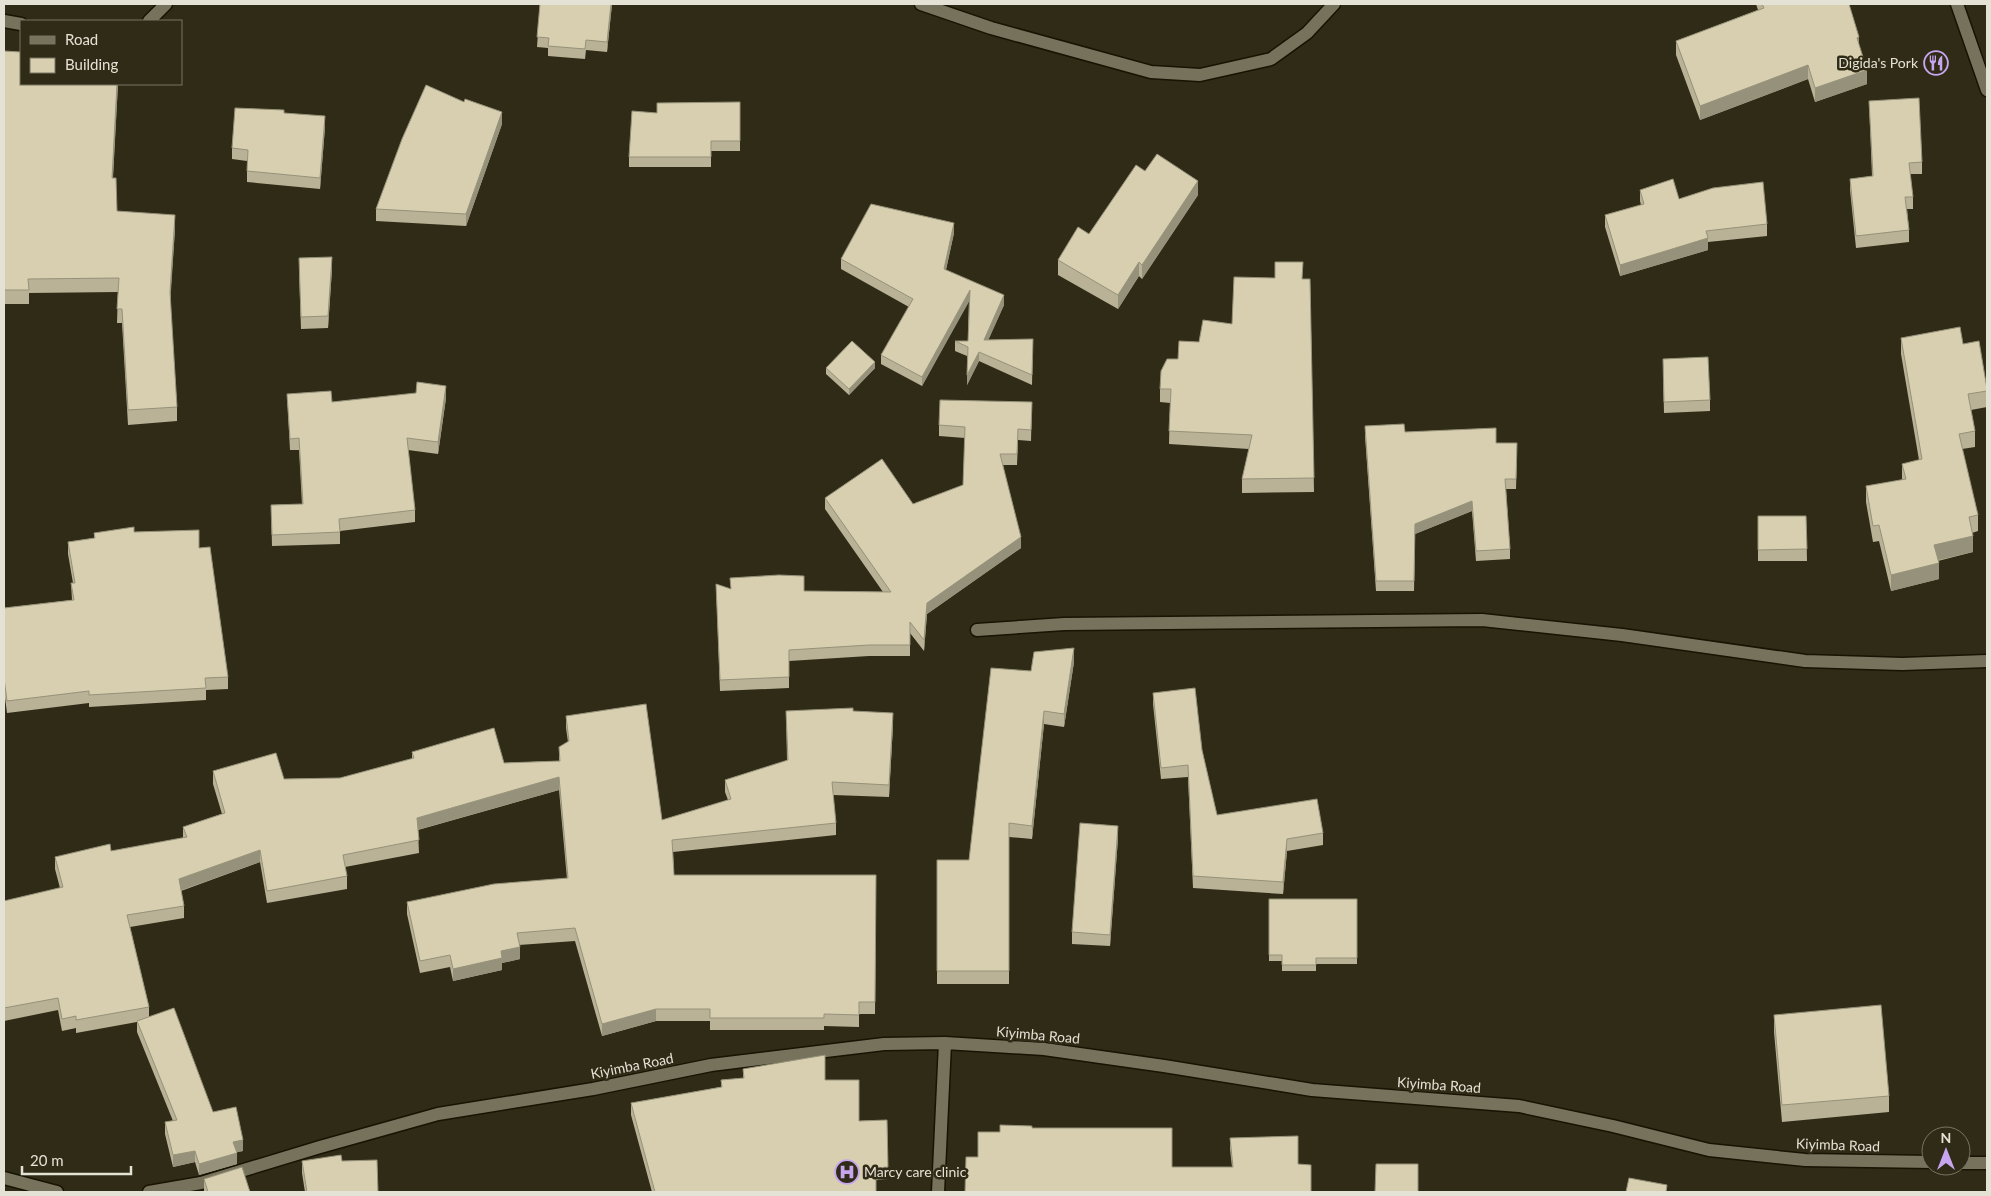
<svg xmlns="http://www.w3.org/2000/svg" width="1991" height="1196" font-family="Lato,sans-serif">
	<rect width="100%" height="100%" fill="#302b17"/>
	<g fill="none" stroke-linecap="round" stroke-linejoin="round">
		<g stroke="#181302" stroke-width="15">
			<path id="street" d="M921,4L991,28L1151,72L1200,75L1271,59L1307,33L1334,4
				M4,21L21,24
				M149,21L166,4
				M977,630L1064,624L1482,620L1622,635L1805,661L1902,664L1987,661
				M1961,1163H1987
				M4,1178L57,1192
				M149,1192L201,1183L320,1147L438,1114L593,1089L711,1065L884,1044L945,1043L1044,1049L1164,1066L1312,1090L1519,1106L1613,1126L1709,1150L1805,1160L1931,1162
				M938,1192L945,1043"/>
		</g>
		<g stroke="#181302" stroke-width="15">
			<path id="secondary" d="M1957,4L1987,90"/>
		</g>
		<use href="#street" stroke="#77725c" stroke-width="12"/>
		<use href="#secondary" stroke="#77725c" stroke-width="12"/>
	</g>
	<path fill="#b9b296" d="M540,4H612L607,52L586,50L585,59L548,56V48L537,47Z
		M1756,4H1849L1859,46L1867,84L1815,102L1808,79L1700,120L1676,55V41L1758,10Z
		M4,51L118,84L113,178L117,211L175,229L170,300L177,407V421L128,425L122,323H117L118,292L29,293V304H4Z
		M1869,101L1922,162V174H1910L1913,197V209H1907L1909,230V242L1856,248L1850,190V179L1872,176Z
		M740,102V151H711V167H629V157L657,113Z
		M284,113L325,127L320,189L247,182V161L232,159V148Z
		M502,124L466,226L376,221V209Z
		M1145,171L1198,195L1142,279L1139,276L1118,309L1058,275V260L1089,234Z
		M1640,190L1679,199L1767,224V236L1708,242V250L1620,276L1605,227V215L1641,205L1640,201Z
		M954,233L946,270L1004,305L988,340L1033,339L1032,385L979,361L967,385V356L955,351V341H968L969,300L922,386L881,364V355L909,307L841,269V259Z
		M332,269L328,328L301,329L299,270Z
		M1303,279H1310L1314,492L1242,493V479L1249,449L1169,444L1170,403L1160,402V389L1199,342L1232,324Z
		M1901,338L1963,344L1987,389V407L1971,410L1975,431V447L1962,449L1978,515V531L1972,533L1973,552L1938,561L1939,579L1891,591L1879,541L1873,542L1866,502V486L1902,480V464L1919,460L1901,354Z
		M826,368H875L849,395L826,374Z
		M1663,371L1710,400V411L1664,413Z
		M287,394L332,402L446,398L438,454L408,450L415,510V522L340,531V544L272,546L271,505L302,504L299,450H290Z
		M1032,402L1031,441L1018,440L1017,465H1003L1021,548L927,614L924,651L910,633V656H869L789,661V688L720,691L716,584L730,589L804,591L883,592L825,509V498L913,504L963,485L965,438L939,436V425Z
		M1365,426L1405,432L1496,443L1517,453L1516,489H1506L1510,549V559L1476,561L1472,511L1415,534L1414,591H1376L1365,436Z
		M1758,516H1806L1807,561H1758Z
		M134,532L199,548L228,677V689L206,690V700L89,707V703L7,713L4,690V608L72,600L71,583H73L68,554V542L94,538V533Z
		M1074,662L1064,727L1044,724L1032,839L1009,837V984H937V860H969L1031,671Z
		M1153,693L1202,750L1217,815L1323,833V845L1287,851L1283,894L1193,888L1188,777L1161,779L1153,704Z
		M786,711H853L893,725L889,797L833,795L836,823V835L673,852L674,875H876L875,1014H859V1027L824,1026V1030H710V1021H656L602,1036L575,941L519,945L520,959L502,963V970L453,981L450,967L420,973L407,914V902L567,879L559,790L418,830L419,853L345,867L347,876V889L267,903L260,862L181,891L184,906V918L130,927L149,1007V1017L213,1112L243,1151L237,1152V1164L199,1175L195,1162L173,1167L165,1134V1122L173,1121L137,1032V1022L76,1033V1028L62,1031L58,1010L4,1021V901L60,888L55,869V857L111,851L183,838V827L222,814L213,784V771L284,779L340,778L412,759V752L504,763L559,761V747L568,742L566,728V716L662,820L728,800L725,792V780L787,761Z
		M1118,838L1110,946L1072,944V932Z
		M1269,899H1357V964H1316V971H1282V961H1269Z
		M1774,1015L1889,1096V1112L1782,1122L1774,1032Z
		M743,1069L825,1080L859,1121L887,1120L888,1179L876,1180V1192H652L631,1115V1103L721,1087V1080L743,1078Z
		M1032,1128L1172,1167H1232L1230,1149V1138L1298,1164L965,1192L978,1157L1000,1132Z
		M302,1161H342L378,1192H305L302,1173Z
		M204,1179L250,1192H204Z"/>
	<path fill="#96917a" d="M611,4H612L607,52V42Z
		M1859,37V51L1857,38Z
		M1808,65V79L1700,120V106Z
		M1867,70V84L1815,102V88Z
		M117,84H118L112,192V178Z
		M502,112V124L466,226V214Z
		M325,116V127L320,189V178Z
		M1198,181V195L1142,279V265Z
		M175,215V229L170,307V292Z
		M954,223V233L944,278V269Z
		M1708,238V250L1620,276V265Z
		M332,257V269L328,328V316Z
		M1139,262V276L1118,309V295Z
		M970,290V300L922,386V377Z
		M1004,295V305L984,350V340Z
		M979,352V361L967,385V375Z
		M875,362V368L849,395V389Z
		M446,386V398L438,454V442Z
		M1472,501V511L1415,534L1414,591L1415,524Z
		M1973,536V552L1934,561V545Z
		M1021,537V548L927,614L924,651V640L927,603Z
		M1939,563V579L1891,591V575Z
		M1074,648V662L1064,727V714Z
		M1044,711V724L1032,839V826Z
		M893,713V725L889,797V785Z
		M559,777V790L417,830V818Z
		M1118,826V838L1110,946V935Z
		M1287,839V851L1283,894V882Z
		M260,850V862L179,891V879Z
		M520,947V959L502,963V970L453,981V969L501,951Z
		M656,1009V1021L602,1036V1024Z
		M243,1140V1151L233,1153V1142Z
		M195,1151V1162L173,1167V1155Z
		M237,1153V1164L199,1175V1164Z"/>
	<path fill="#d7cfaf" stroke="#96917a" d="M540,4H611L607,42L586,40L585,49L548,46L549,38L537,37Z
		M1762,4H1849L1859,37L1857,38L1867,70L1815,88L1808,65L1700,106L1676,41L1764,8Z
		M4,51L21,52V84H117L112,178H116L117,211L175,215L170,292L177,407L128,410L122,309H117L119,278L28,279L29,290H4Z
		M426,85L464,102L465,99L502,112L466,214L376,209L402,139Z
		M1919,98L1922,162L1909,163L1913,197H1905L1909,230L1856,236L1850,179L1873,176L1869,101Z
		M740,102V141H711V157H629L632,111L657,113V103Z
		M235,108L284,110V113L325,116L320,178L247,171L248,150L232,148Z
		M1157,154L1198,181L1142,265L1139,262L1118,295L1058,260L1078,227L1089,234L1136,165L1145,171Z
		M1673,179L1679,199L1713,188L1763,182L1767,224L1706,231L1708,238L1620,265L1605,215L1644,204L1640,190Z
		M871,204L954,223L944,269L1004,295L984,340L1033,339L1032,375L979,352L967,375L968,347L955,341H968L970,290L922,377L881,355L913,299L841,259Z
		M332,257L328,316L301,317L299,258Z
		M1275,262H1303L1302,279H1310L1314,478L1242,479L1252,435L1169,431L1171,389H1160L1161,371L1167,359H1178L1179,341L1199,342L1203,320L1232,324L1234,277L1275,278Z
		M1960,327L1963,344L1979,341L1987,389V391L1968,394L1975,431L1959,434L1978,515L1969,517L1973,536L1934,545L1939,563L1891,575L1879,525L1873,526L1866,486L1906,479L1902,464L1922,459L1901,338Z
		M852,341L875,362L849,389L826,368Z
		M1708,357L1710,400L1664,402L1663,359Z
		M417,382L446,386L438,442L407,438L415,510L339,519L340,532L272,535L271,505L303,504L299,438L290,439L287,394L331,391L332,402L416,393Z
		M940,400L1032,402L1031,430L1018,429L1017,454H1000L1021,537L927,603L924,640L910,622V645H869L789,650V677L720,680L716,584L731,589L730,578L779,575L804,576V591L891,592L825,498L882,459L913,504L963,485L965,427L939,425Z
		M1404,424L1405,432L1496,428V443H1517L1516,479H1505L1510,549L1476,551L1472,501L1415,524L1414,581H1376L1365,426Z
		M1758,516H1806L1807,549L1758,550Z
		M134,527V532L199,530V548L210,547L228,677L205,678L206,688L89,695V691L7,701L4,678V608L74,600L71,583H75L68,542L95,538L94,533Z
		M1074,648L1064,714L1044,711L1032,826L1009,823V971H937V860H969L991,668L1031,671L1034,652Z
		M1195,688L1202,750L1217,815L1317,799L1323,833L1287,839L1283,882L1193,876L1188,765L1161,768L1153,693Z
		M646,704L662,820L731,799L725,780L788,760L786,711L853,708V711L893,713L889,785L832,782L836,823L672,840L674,875H876L875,1002H859V1015L824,1014V1018H710V1009H656L602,1024L575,928L517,933L520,947L501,951L502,958L453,969L450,955L420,961L407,902L494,884L568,878L559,777L417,818L419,840L343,855L347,876L267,891L260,850L179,879L184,906L127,915L149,1007L76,1020V1016L62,1019L58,998L4,1008V901L63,887L55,857L110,844L111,851L187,837L183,827L225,813L213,771L276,753L284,779L340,778L414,758L412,752L494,728L504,763L560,761L559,747L569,741L566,716Z
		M1080,823L1118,826L1110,935L1072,932Z
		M1269,899H1357V958H1316V965H1282V955H1269Z
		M1881,1005L1889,1096L1782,1105L1774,1015Z
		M174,1008L213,1112L236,1107L243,1140L233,1142L237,1153L199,1164L195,1151L173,1155L165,1122L177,1120L137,1021Z
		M825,1055V1080H859V1121L887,1120L888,1167L876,1168V1192H655L631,1103L722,1087L721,1080L744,1078L743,1069Z
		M1000,1125L1032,1126V1128H1172V1167H1233L1230,1138L1298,1136V1164L1311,1165V1192H965L966,1157H978V1132H1000Z
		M341,1155L342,1161L377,1160L378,1192H307L302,1161Z
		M1376,1164H1418V1192H1375Z
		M242,1167L250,1192H208L204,1179Z
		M1629,1178L1667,1185L1666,1192H1626Z"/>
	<defs>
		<g id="restaurant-ring" transform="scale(1.25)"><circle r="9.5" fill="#302b17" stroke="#c7a6ef" stroke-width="1.5"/><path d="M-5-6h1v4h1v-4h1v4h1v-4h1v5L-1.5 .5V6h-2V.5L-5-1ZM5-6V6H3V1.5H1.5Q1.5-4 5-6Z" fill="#c7a6ef"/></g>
		<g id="hospital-ring" transform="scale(1.25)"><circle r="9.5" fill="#302b17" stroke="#c7a6ef" stroke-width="1.5"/><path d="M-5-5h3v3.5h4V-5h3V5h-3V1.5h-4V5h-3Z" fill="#c7a6ef"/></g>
	</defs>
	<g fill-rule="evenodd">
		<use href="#restaurant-ring" x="1936" y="63"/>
		<use href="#hospital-ring" x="847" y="1172"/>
	</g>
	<g text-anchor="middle" stroke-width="5" stroke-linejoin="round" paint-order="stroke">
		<g font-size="14" fill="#e4e1d5" stroke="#302b17" text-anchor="end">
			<text x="1918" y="68">Digida's Pork</text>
			<text x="864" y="1177" text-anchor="start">Marcy care clinic</text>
		</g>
		<g font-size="14" fill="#e4e1d5" stroke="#302b17">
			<text transform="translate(1038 1035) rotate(5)" y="5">Kiyimba Road</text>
			<text transform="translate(632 1066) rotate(-11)" y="5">Kiyimba Road</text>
			<text transform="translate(1439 1085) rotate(4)" y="5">Kiyimba Road</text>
			<text transform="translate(1838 1145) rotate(2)" y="5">Kiyimba Road</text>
		</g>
	</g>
	<rect width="1991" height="1196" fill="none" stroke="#e4e1d5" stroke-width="10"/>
	<rect x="20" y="20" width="162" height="65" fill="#302b17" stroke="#787463"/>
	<rect x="30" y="36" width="25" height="8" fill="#77725c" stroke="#787463"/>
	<text x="65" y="45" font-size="15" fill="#e4e1d5">Road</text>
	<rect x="30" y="58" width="25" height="15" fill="#d7cfaf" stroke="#787463"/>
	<text x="65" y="70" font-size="15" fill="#e4e1d5">Building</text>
	<g transform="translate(1946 1151)"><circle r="24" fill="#302b17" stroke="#787463"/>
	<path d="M0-4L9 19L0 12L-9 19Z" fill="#c7a6ef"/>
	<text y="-8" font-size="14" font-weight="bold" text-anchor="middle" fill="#e4e1d5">N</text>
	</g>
	<path d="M22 1166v8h109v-8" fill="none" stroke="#e4e1d5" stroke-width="2.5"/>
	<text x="30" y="1166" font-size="15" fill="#e4e1d5" stroke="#302b17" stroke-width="4" paint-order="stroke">20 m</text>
</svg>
